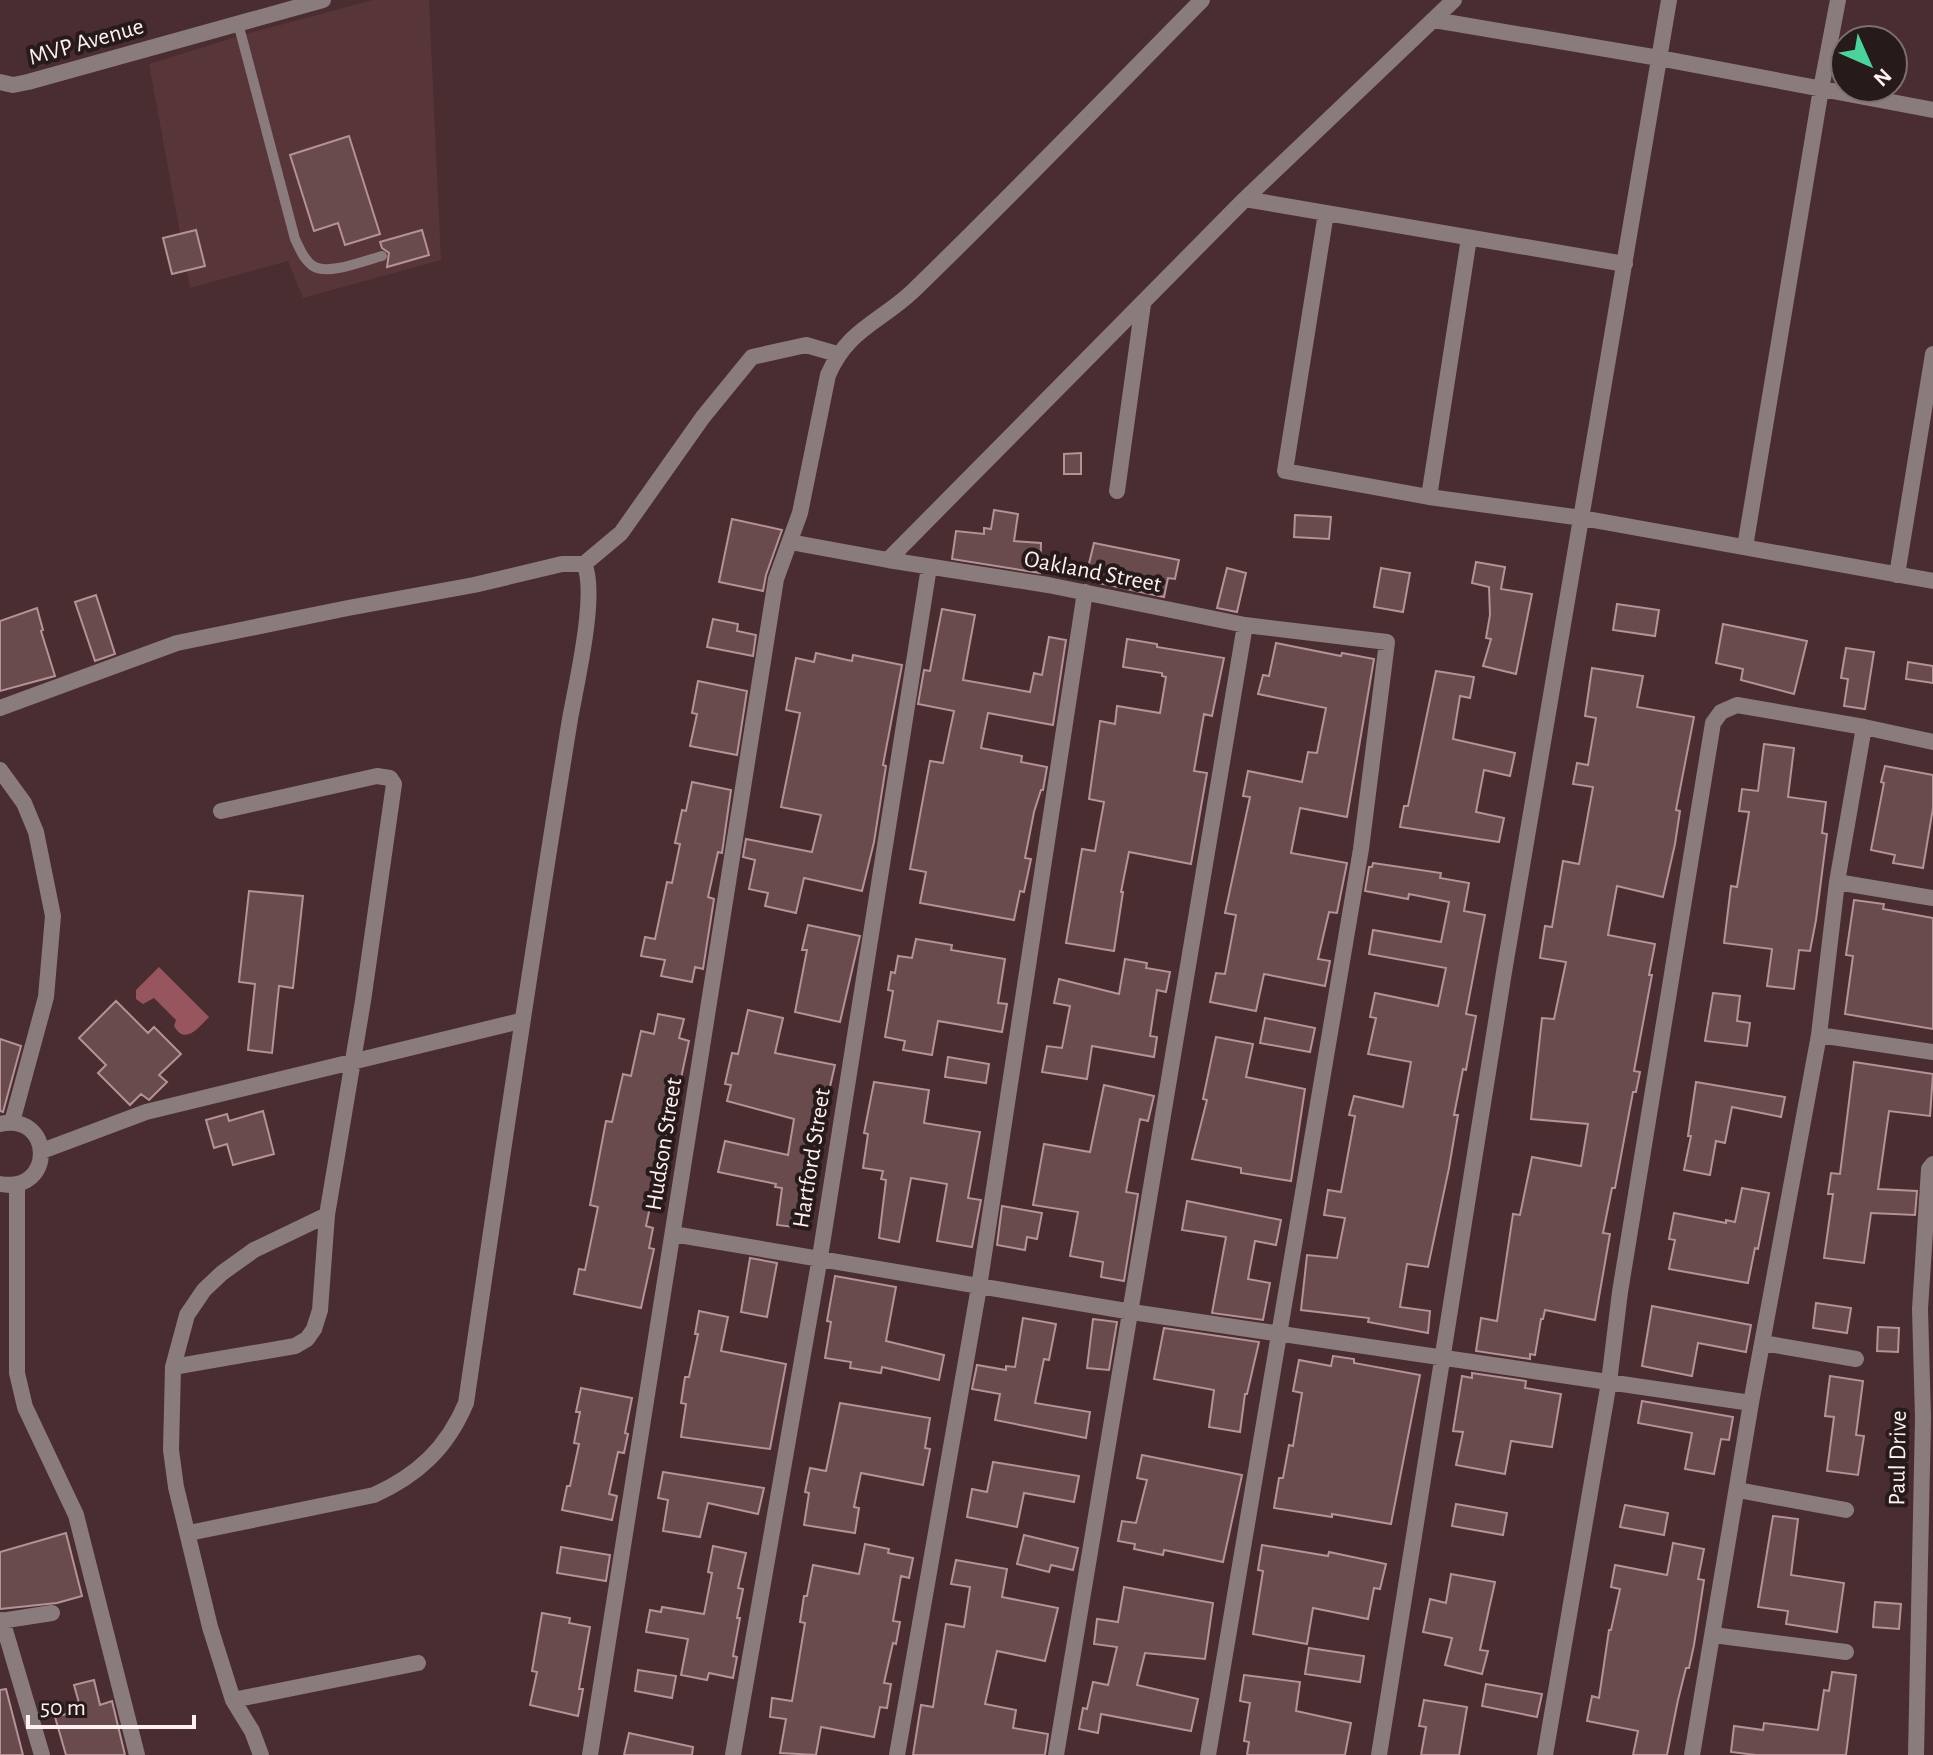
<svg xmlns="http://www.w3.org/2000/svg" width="1933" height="1755" font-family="'Alegreya Sans',sans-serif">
	<rect width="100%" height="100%" fill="#492d30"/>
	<path fill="#573539" d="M373,0H429L441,260L303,298L288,261L190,288L149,64L242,35Z"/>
	<path fill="#97565e" d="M159,967L209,1017C199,1027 185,1046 174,1026L176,1020L154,998L143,1004L136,999V990Z"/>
	<path fill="#694b4e" stroke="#b49295" stroke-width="2" d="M349,136L380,234L345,245L338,223L314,231L290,155Z
		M196,230L205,266L172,274L163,238Z
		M422,230L429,255L387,267L389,253L382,248L380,242Z
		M1081,453V474H1064V454Z
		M994,510L1018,514L1014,541L1041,543L1040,573L952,559L956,531L984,534V528L991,529Z
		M1295,515L1331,517L1329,539L1294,537Z
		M732,519L782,530L766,575L763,591L719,582Z
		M1094,543L1179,560L1175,579L1168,578L1164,597L1085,580Z
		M1476,562L1505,567L1501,589L1532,594L1516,674L1483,666L1491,639L1486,638L1490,615L1489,587L1472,583Z
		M1227,568L1246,573L1237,612L1217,608Z
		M1381,568L1410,573L1403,612L1374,607Z
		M96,595L115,654L95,661L75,602Z
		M1617,604L1659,610L1655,636L1613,630Z
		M37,608L43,630L41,631L55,676L0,691V621Z
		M942,609L975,615L963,680L1030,692L1034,673L1042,675L1049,637L1066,640L1053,725L988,713L981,748L1022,756L1021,762L1047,767L1043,790H1041L1034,812L1025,858L1031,859L1024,892L1020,891L1014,920L920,903L926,872L910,869L930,761L943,763L954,711L918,704L924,670L930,671Z
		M713,619L738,624L737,631L756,635L753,656L707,647Z
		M1723,624L1807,641L1794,694L1741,680L1743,669L1716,663Z
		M1127,639L1157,644V647L1224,658L1212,716L1204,714L1194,771L1207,773L1191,864L1129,852L1121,892H1123L1114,951L1066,943L1082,849L1095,851L1104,802L1089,799L1100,721L1115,724L1117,706L1160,713L1166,677L1162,676V673L1123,667Z
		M1276,643L1341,656L1342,653L1374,659L1347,817L1300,808L1291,853L1347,863L1337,913L1329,912L1318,959L1330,961L1325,986L1264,974L1256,1011L1210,1002L1216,973L1225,974L1236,915L1225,913L1250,797L1243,796L1248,771L1302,782L1308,752L1317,753L1326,708L1258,694L1263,675L1269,676Z
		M1846,648L1874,652L1865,709L1844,706L1848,679L1841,678Z
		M816,653L852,661L853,655L902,665L883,765L886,766L874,842L862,891L804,878L796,913L765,906L768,893L749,889L755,860L743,857L746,839L812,852L821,815L781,807L800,713L786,710L796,658L814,662Z
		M1908,662L1933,666V683L1906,679Z
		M1592,668L1643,676L1637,707L1694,717L1676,810L1680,811L1675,844L1663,897L1617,886L1608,935L1655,944L1649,975H1652L1634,1071L1640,1072L1636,1092H1633L1615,1188H1612L1603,1233L1610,1234L1595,1320L1545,1310L1543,1319H1541L1535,1355L1530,1354V1359L1476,1351L1481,1318L1497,1321L1513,1214L1520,1215L1532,1157L1581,1166L1588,1124L1531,1119L1542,1018L1554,1019L1566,962L1540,958L1545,926L1552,927L1563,861L1579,864L1593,787L1573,784L1577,763L1588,765L1596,718L1585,716Z
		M1436,671L1474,677L1470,698L1460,696L1453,739L1515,753L1510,776L1484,770L1476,812L1504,818L1499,842L1400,827L1404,806H1408Z
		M698,681L747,691L737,755L690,746L697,714L692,713Z
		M1764,744L1794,748L1788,797L1826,802L1822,833L1827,834L1816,920L1810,951L1799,950L1794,989L1767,986L1772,949L1724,943L1731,886L1737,887L1749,812L1739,811L1742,789L1758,791Z
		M1885,766L1933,775V808L1923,868L1893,863L1895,855L1871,850L1884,783L1881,782Z
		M692,782L731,790L722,853L718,852L708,897L714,899L703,969L695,967L692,982L661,976L665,960L641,956L645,937L655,939L667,882L672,883L680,844L675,843L682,810L686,811Z
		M1373,863L1441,873L1440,878L1469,883L1464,911L1485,915L1466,1014L1476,1016L1466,1070L1463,1069L1454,1115H1458L1449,1168L1428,1267L1407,1264L1400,1307L1430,1311L1428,1333L1368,1322L1369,1318L1301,1310L1307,1255L1337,1258L1345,1218L1324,1215L1328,1190L1341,1192L1355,1116L1349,1115L1354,1096L1403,1107L1411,1062L1368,1054L1376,1018L1370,1017L1375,993L1438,1006L1446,968L1369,954L1373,930L1441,942L1449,902L1409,894L1408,899L1365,891L1369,867H1372Z
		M249,891L303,896L293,988L279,986L272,1053L248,1050L255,984L239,982Z
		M1854,900L1884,904L1883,909L1933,918V1029L1845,1014L1853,956L1846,955Z
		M808,925L860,936L840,1022L795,1012L807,950H802Z
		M916,939L952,945L951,950L1005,959L998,1003L1007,1004L1002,1032L938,1021L932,1055L903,1050L905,1041L885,1037L893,991L888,990L891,972L895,973L898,956L912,958Z
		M1125,959L1147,963L1146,968L1170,972L1166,992L1157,990L1150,1036L1157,1037L1154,1057L1092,1046L1087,1079L1042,1072L1047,1046L1062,1048L1070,1006L1054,1003L1059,979L1119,994Z
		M1713,993L1740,996L1737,1021L1750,1023L1747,1046L1705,1041Z
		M116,1001L148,1033L154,1027L181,1054L159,1075L167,1082L149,1100L141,1094L130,1105L98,1073L106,1065L79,1038Z
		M748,1010L783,1018L775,1053L835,1065L818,1139L812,1192H808L802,1228L777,1225L782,1188L775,1187L776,1184L718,1172L725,1141L788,1155L794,1119L727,1101L731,1085L725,1084L732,1053L738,1054Z
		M658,1014L684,1019L679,1038L689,1041L680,1083L676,1082L659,1175L657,1174L646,1226L653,1228L649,1248L654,1249L641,1308L574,1294L579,1269L585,1270L598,1207L590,1205L606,1121L612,1122L623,1074L631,1076L641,1031L654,1034Z
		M1265,1018L1315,1028L1310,1052L1260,1043Z
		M1216,1037L1253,1044L1246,1077L1305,1089L1291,1181L1241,1173V1168L1192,1159L1207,1100L1203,1099Z
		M0,1039L21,1046L3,1112L0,1111Z
		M948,1057L989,1064L986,1083L945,1077Z
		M1854,1062L1933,1074L1930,1116L1889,1111L1878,1189L1917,1191L1915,1215L1871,1213L1864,1263L1824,1258L1833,1194H1828L1831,1173L1840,1174Z
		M874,1082L929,1090L924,1123L980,1132L968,1198L981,1200L972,1247L937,1241L947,1184L911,1178L899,1242L879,1238L886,1180L881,1179L883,1171L863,1168L868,1134L864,1133Z
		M1696,1082L1785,1097L1781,1117L1732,1107L1725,1143L1716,1141L1710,1175L1684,1170L1691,1136H1688Z
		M1104,1085L1154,1096L1148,1121L1140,1119L1126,1192L1138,1194L1124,1281L1101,1277L1103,1262L1070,1256L1078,1212L1033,1205L1044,1144L1090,1152Z
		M263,1111L274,1154L233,1165L227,1144L214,1148L206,1120L227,1114L229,1121Z
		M1742,1188L1769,1193L1758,1249L1755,1248L1748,1283L1669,1269L1675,1240L1669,1239L1674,1213L1726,1223V1220L1735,1222Z
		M1187,1201L1281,1220L1276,1245L1255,1241L1248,1279L1270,1283L1263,1320L1212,1313L1226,1237L1182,1230Z
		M1002,1206L1042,1213L1037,1239L1027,1237L1025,1250L997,1245Z
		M750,1258L777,1263L767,1317L741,1312Z
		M835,1276L896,1287L886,1341L944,1355L939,1380L882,1367L881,1373L850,1368L851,1362L825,1358L831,1322L827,1321Z
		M1816,1303L1851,1308L1847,1333L1813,1328Z
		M1652,1306L1751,1325L1746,1352L1698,1343L1692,1376L1642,1366Z
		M699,1311L728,1317L721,1351L786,1364L770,1449L681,1437L686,1404L681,1403L685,1377H689L698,1334H695Z
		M1023,1318L1056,1324L1049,1360L1044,1359L1035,1403L1090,1412L1086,1438L995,1420L1000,1394L972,1389L977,1365L1006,1370V1366L1015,1367Z
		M1093,1319L1117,1322L1109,1370L1087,1368Z
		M1878,1327L1899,1328L1898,1352L1877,1351Z
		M1164,1328L1259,1342L1247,1394H1245L1240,1432L1209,1427L1214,1390L1154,1379Z
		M1333,1356L1354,1359V1363L1420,1375L1391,1524L1332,1514V1517L1274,1508L1279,1478H1283L1289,1445L1293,1446L1302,1393L1293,1391L1299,1360L1331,1366Z
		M1472,1373L1526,1381L1525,1388L1561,1394L1552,1447L1511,1441L1505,1474L1456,1465L1463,1432L1453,1431L1462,1376L1472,1378Z
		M1830,1376L1863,1381L1856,1435L1864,1436L1858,1475L1827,1471L1834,1417L1825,1416Z
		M581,1388L632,1398L625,1433L628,1434L624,1453L618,1452L609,1494L617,1496L612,1520L562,1510L567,1486H570L579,1444L574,1443L580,1412H576Z
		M1642,1401L1733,1417L1729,1440L1721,1439L1714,1474L1685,1469L1692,1433L1638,1423Z
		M840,1403L930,1418L925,1448L930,1449L923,1485L861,1473L854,1507L859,1508L855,1533L804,1525L809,1493L805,1492L810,1468L826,1471Z
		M1142,1455L1242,1475L1223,1562L1164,1550L1163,1555L1134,1549L1135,1544L1118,1541L1122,1521L1136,1523L1147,1480L1137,1478Z
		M993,1462L1079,1476L1074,1502L1024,1493L1017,1527L967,1517L972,1489L987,1492Z
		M663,1472L764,1488L758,1514L708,1503L700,1537L663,1531L668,1500L658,1498Z
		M1456,1504L1507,1513L1503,1535L1452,1526Z
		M1625,1505L1668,1513L1664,1535L1620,1527Z
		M1773,1516L1798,1519L1791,1575L1844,1583L1837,1632L1786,1624L1788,1611L1758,1607Z
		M66,1533L82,1596L57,1603L0,1609V1552Z
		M1024,1535L1078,1548L1073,1570L1051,1565L1049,1572L1017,1564Z
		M1673,1543L1704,1549L1698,1579L1704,1580L1694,1645L1689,1668H1686L1678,1700L1667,1755H1633L1638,1731L1587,1721L1592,1696L1599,1698L1609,1630H1611L1620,1589L1611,1587L1615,1565L1667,1575Z
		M865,1544L889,1549L888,1553L913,1558L909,1578L901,1576L893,1621L900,1622L896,1644L893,1643L884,1683L891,1684L887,1708L880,1707L874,1737L821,1727L816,1755L780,1753L786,1719L770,1717L772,1698L792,1701L805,1623L800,1622L804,1596H807L813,1565L859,1574Z
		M1262,1545L1328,1556L1329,1552L1386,1564L1380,1589L1374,1588L1368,1619L1313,1608L1307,1644L1253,1634L1263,1571L1258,1570Z
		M713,1546L746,1553L738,1588L743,1589L737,1618H740L733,1656L737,1657L733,1678L709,1673L707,1680L681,1675L688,1639L646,1632L650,1610L661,1612L662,1607L704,1614L712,1573L708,1572Z
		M561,1547L610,1555L606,1581L557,1573Z
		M956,1560L1007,1569L1002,1597L1058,1608L1045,1661L997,1651L985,1704L1016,1710L1013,1728L1048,1734L1045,1755H913L921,1705L933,1707L946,1624L964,1627L970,1587L951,1584Z
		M1451,1574L1495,1582L1480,1650L1488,1651L1482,1674L1445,1665L1452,1638L1423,1632L1430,1599L1446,1603Z
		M1124,1587L1213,1603L1205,1659L1145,1653L1137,1685L1198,1699L1191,1731L1101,1714L1098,1733L1079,1729L1083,1708L1087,1709L1093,1682L1108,1685L1117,1647L1094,1644L1097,1619L1118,1622Z
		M1875,1602L1901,1604L1899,1629L1873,1627Z
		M542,1613L570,1618L569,1623L590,1627L579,1689H583L578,1716L530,1705L537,1672L532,1671Z
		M1309,1648L1364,1656L1360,1682L1305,1674Z
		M638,1670L676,1676L672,1698L635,1691Z
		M1832,1672L1856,1675L1846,1755H1756L1731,1752L1734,1726L1763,1730L1764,1723L1818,1730L1824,1690L1829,1691Z
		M1244,1675L1300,1682L1296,1711L1351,1723L1345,1755H1247L1249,1742L1244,1741L1250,1703L1240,1701Z
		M94,1680L100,1705L112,1701L125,1755H66L55,1717L81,1710L74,1685Z
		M1486,1684L1542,1694L1537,1717L1482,1706Z
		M6,1689L23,1755H0V1690Z
		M1424,1700L1467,1707L1459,1755H1421L1426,1727L1419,1726Z
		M629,1733L693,1747L692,1755H624Z"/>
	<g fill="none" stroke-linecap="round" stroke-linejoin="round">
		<path stroke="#8a7b7c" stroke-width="10" d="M238,23L295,239C300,249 304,260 313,266C328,276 366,260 382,256"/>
		<path stroke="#8a7b7c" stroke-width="16" d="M1434,20L1659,58L1933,110
			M0,82L13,85L28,82L323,0
			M1245,199L1625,264
			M1326,213L1285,471L1429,497
			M1469,238L1429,497L1582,518L1933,581
			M1117,491L1143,304
			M790,542L888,560L1048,585L1245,625L1387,642L1361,849L1208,1755
			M1745,547L1821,89L1838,0
			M888,560L1245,199L1454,0
			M584,564L621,533L703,417L752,357L806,345L837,354
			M1897,575L1933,354
			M0,708L177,643L348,608L474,585L562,564H584C598,592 576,685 570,719C533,947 499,1175 466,1403C447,1448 418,1475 374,1495L189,1533
			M0,770L24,803L36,832L53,916L46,997L12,1122
			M1837,882L1933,898
			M1819,1035L1933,1052
			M0,1124C54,1112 55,1194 0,1184
			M42,1151L146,1112L520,1021
			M17,1185V1373L25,1407L76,1515L137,1755
			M673,1234L1132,1312L1751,1403
			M1763,1343L1856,1359
			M173,1367L295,1346L307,1339L314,1329L320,1310L327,1215L363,1001L394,784L390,778L377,776L221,811
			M1738,1490L1846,1510
			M2,1620L42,1755
			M0,1621L52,1613
			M1713,1635L1846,1652
			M233,1700L418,1663
			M261,1755L252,1731L233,1700L210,1627L176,1487L171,1450L173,1367L187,1315L204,1290L222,1273L254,1250L327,1215
			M590,1755L776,579L800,513L828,375C848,329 879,323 913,291C1011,196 1106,97 1202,0
			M733,1755L820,1257L929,567
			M897,1755L979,1287L1085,592
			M1056,1755L1245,625
			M1379,1755L1504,972L1669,0
			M1545,1755L1609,1382L1620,1292L1713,723L1721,712L1737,705L1864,727L1933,742
			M1692,1755L1751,1403L1819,1035L1837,882L1864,727
			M1916,1755L1923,1418L1920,1309L1929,1169L1933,1164"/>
	</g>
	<g text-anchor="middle" stroke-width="8" stroke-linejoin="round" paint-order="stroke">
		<g font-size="24" fill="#feeff0" stroke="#271a1b">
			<text transform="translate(86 41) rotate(-16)" y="8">MVP Avenue</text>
			<text transform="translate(1093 571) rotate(11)" y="8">Oakland Street</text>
			<text transform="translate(663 1144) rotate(-81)" y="8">Hudson Street</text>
			<text transform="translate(811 1158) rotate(-81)" y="8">Hartford Street</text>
			<text transform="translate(1897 1458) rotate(-89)" y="8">Paul Drive</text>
		</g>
	</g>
	<g transform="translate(1869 64) rotate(135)"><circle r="38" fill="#271a1b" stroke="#7d6f70" stroke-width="2"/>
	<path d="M0-6L14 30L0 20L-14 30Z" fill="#4ad49c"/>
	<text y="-12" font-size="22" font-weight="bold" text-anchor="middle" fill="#feeff0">N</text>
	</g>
	<path d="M28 1715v12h166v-12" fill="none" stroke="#feeff0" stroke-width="4"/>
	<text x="40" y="1715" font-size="24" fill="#feeff0" stroke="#271a1b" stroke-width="6" paint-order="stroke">50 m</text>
</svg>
